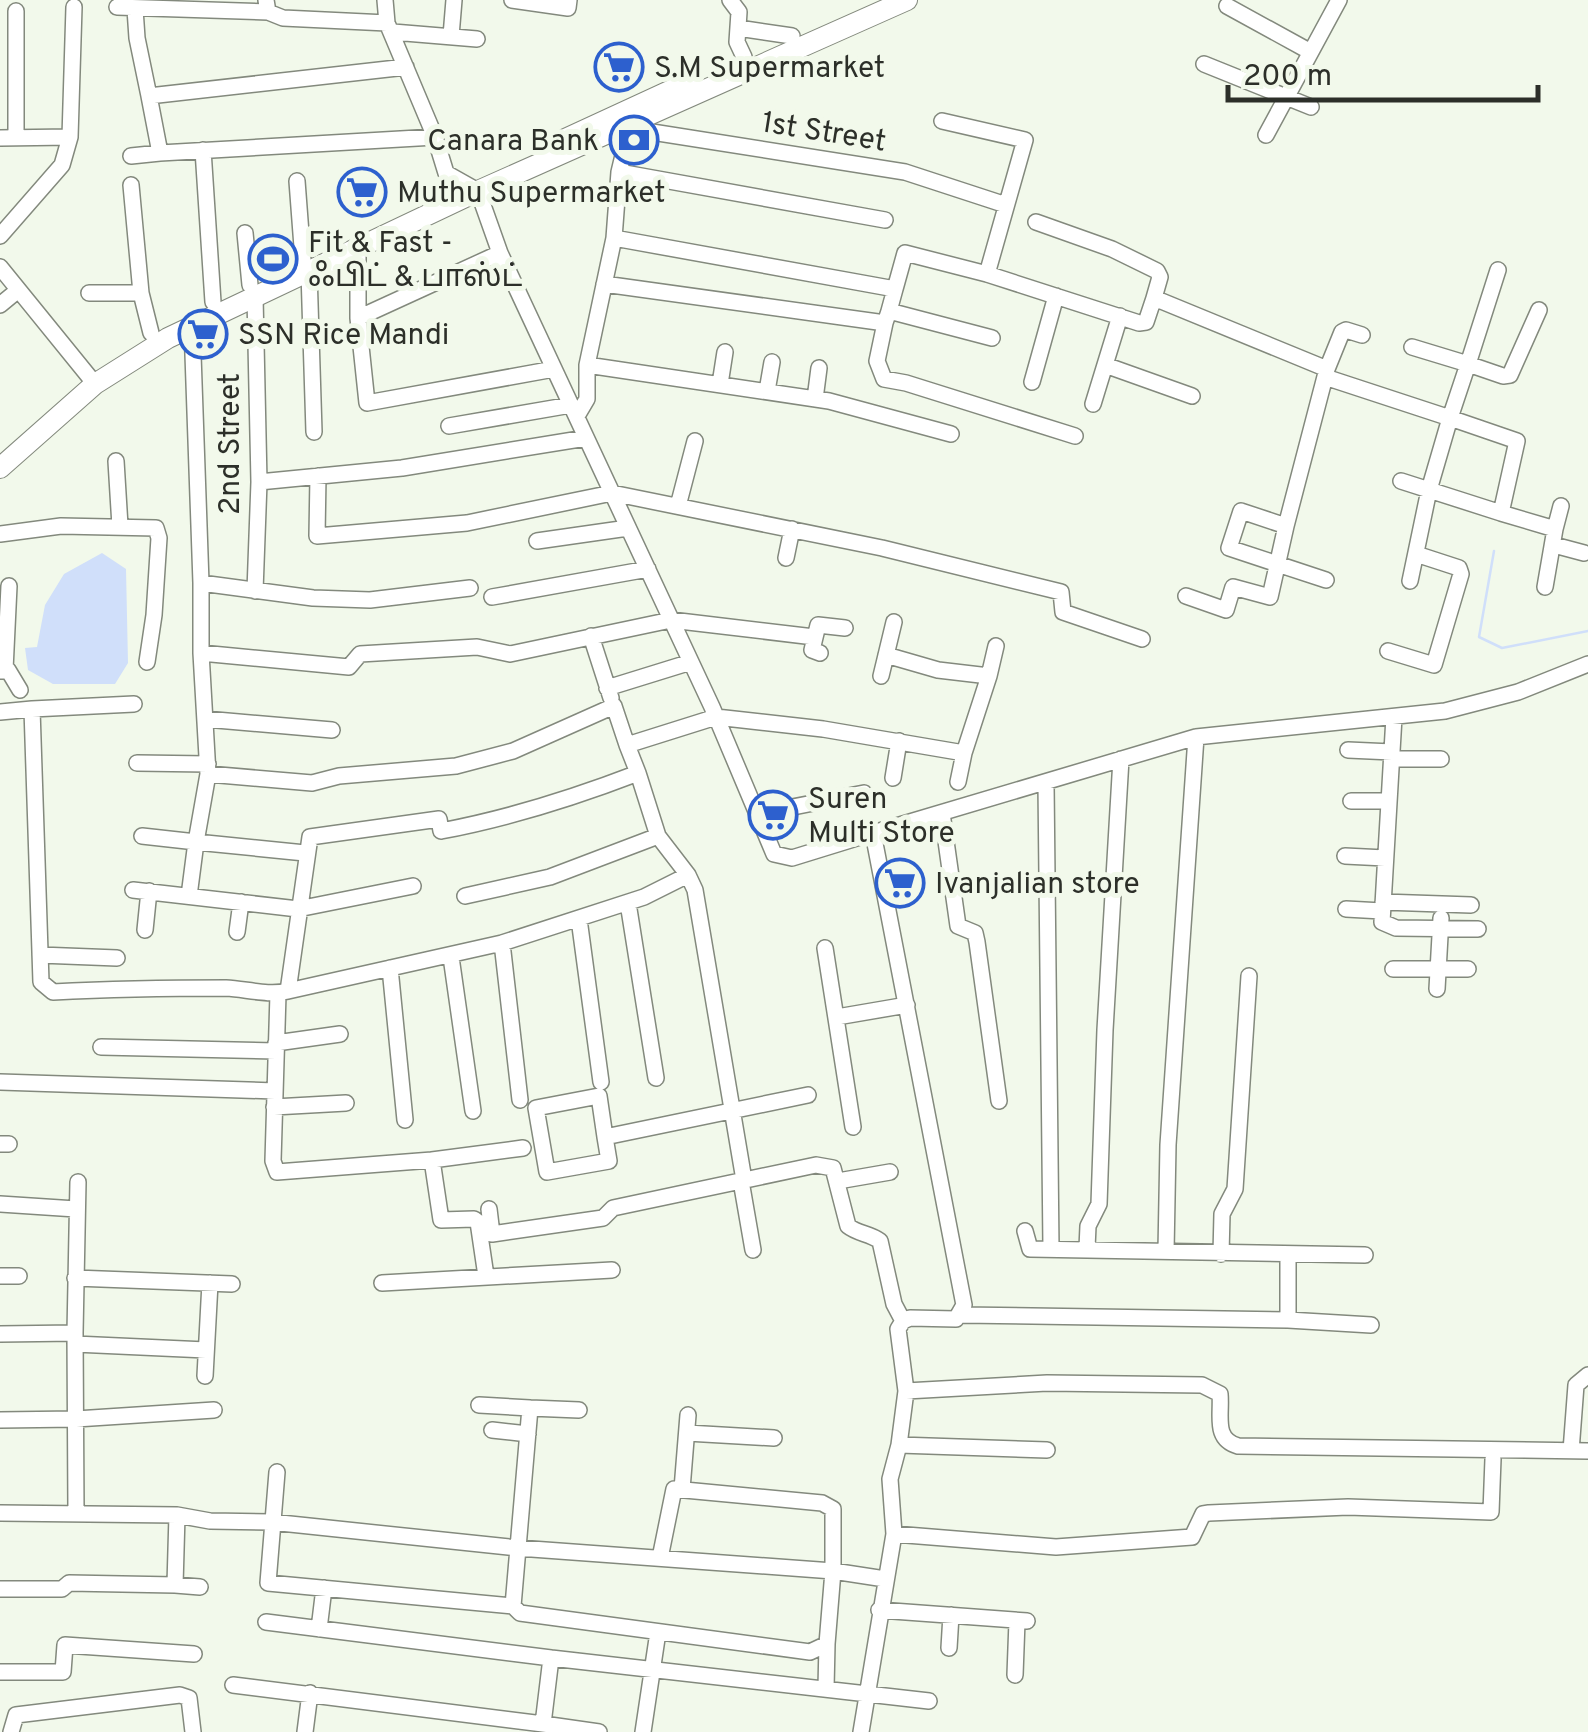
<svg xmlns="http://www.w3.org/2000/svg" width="1588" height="1732" font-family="Overpass,'Noto Sans Tamil',sans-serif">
	<rect width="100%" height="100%" fill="#f2f9eb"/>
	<path fill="#d0dffa" d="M102,553L126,569L128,663L115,684H53L28,670L25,648L37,647L45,605L64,574Z"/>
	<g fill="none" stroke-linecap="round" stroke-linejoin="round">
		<path stroke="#d0dffa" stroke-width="2.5" d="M1494,551L1479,637L1502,648L1588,631"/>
		<g stroke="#83897d" stroke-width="18">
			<path id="minor" d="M266,0L268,12L283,18L387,23
				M385,0L387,23L435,137L446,173L478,191L500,253L712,707L774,854L792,858L873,833L964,1305L956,1319L910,1318L903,1321L898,1329L906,1391L899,1445L890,1479L894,1534L861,1732
				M512,0L568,8L569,0
				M730,0L739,12L737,42L744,57
				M1227,6L1309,51
				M117,7L268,12
				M135,9L137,38L149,96
				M16,11V138
				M738,28L792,36
				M393,32L477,39
				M451,36L454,0
				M1204,64L1311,107
				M406,67L149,96L160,153L435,137
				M942,121L1025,140L987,274
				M630,126L652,132L905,172L1006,205
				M1266,135L1339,0
				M0,138L70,137L74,7
				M203,150L213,302
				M131,156L160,153
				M619,172L885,220
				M297,181L303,260
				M131,185L141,293L151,333
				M1036,222L1112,249L1157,271L1160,277L1154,298
				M245,233L250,285
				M0,236L62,165L70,137
				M614,238L895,289L889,311L992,338
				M358,250V318L367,403L554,369
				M0,267L95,384
				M1498,270L1468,364L1503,376L1510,375L1539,310
				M309,272L314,432
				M604,284L885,323L889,311
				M895,289L905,253L987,274L1139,323L1146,322L1154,298L1327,369
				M89,293H141
				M0,305L17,291
				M358,318L500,253
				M885,323L877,361L884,379L906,383L1075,436
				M192,326L201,583V653L208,774L196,842L305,853
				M1412,347L1468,364L1450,418L1517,441L1501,513L1555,529L1545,587
				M587,365L829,401L951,434
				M1105,365L1192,396
				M1325,377L1450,418L1429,490L1410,581
				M1032,382L1056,296
				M720,384L725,352
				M767,391L772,362
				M815,399L819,368
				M1093,404L1120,316
				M577,416L587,399V365L614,238L619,172L630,126L627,118
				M449,426L571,405
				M116,461L120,526
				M318,476L317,536L467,523L612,493L882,548L1061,592L1063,612L1142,639
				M1401,481L1501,513
				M259,482L402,468L586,438
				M678,506L695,441
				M1555,529L1561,506
				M0,534L61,526L156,528L159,538L154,615L147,662
				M537,541L628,528
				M1554,545L1584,553
				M786,558L792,529
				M1326,580L1229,548L1241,511L1286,526L1327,369L1342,332L1346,330L1362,335
				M201,583L313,598L370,600L470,588
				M255,591L259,482L255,297
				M1186,596L1226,610L1233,587L1270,597L1286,526
				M492,597L648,569
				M591,636L611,698
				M1388,651L1434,665L1461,574L1459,568L1416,554
				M201,653L349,667L360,654L477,647L510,654L671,620L814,637
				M820,653L812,650L818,625L845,628
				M886,655L938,670L989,676L964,753
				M5,670L9,586
				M0,671L8,670L20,690
				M881,676L894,622
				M989,676L996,646
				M607,688L691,662
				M32,709L134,704
				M0,712L32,709L41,982L53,992C111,989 168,988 226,988C246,989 269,996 288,991L310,837L439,819L441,831C510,818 573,798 638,773L627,745L716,717L823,729L964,753L958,782
				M1394,717L1382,922L1396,928L1478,929
				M205,719L332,730
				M1196,737L1445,711L1518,692L1588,664
				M1348,750L1392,752
				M1392,759H1441
				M137,763L208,764
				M208,774L312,783L339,776L456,766L513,751L614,706L627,745
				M893,778L899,741
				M1046,784L1051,1248
				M1351,801H1389
				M942,813L958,926L975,933L977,942L999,1101
				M757,814L864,793
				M873,833L1196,737L1168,1145L1166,1251
				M142,836L196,842L189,896
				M658,836L688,875L695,890L744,1180
				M1345,856L1385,858
				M133,890L298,909L413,886
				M465,896L550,877L658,836L638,773
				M1383,902L1471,905
				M628,903L656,1078
				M1346,909L1382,911
				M579,919L601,1082
				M145,930L149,891
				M237,932L241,902
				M502,943L520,1100
				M825,948L853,1127
				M40,955L117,958
				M451,957L473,1111
				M390,968L405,1120
				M1393,969H1468
				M1437,989L1441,918
				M288,991L502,943L644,897L688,875
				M278,994L273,1161L277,1172L432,1160L523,1148
				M837,1017L907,1005
				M276,1043L340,1034
				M101,1047L276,1051
				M0,1082L275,1091
				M274,1107L346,1103
				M605,1137L609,1161L547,1172L536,1108L599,1096L605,1137L808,1095
				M0,1144H9
				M432,1160L441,1220L474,1219L478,1222L486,1276
				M741,1181L753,1250
				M838,1181L890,1172
				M0,1204L76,1209
				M489,1209L492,1234L603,1218L613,1208L816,1165L833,1168L848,1226C858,1234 869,1233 880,1241L894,1304L903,1321
				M1025,1231L1030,1249L1365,1255
				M1087,1248L1088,1226L1099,1204L1105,1030L1121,759
				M1221,1254L1222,1214L1235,1189L1249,976
				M0,1276H19
				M75,1278L232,1284
				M382,1283L612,1270
				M961,1315L1288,1320L1371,1325
				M1288,1320V1254
				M75,1333L78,1182
				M0,1334L75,1333L76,1513
				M75,1344L206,1350
				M205,1376L210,1283
				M906,1391L1047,1383L1202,1385L1220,1394C1222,1415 1213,1439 1238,1446L1588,1451
				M479,1405L530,1408L513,1606L520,1613L810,1652L827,1644L833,1571V1509L822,1503L674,1489L660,1558
				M530,1408L579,1410
				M0,1420L76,1419L214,1410
				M492,1430L528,1434
				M687,1433L774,1438
				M899,1445L1047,1450
				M1571,1451L1576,1385L1588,1375
				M277,1472L268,1583L513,1606
				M682,1489L688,1415
				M0,1513L177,1515L210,1521L271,1522L518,1548L833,1571L885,1579
				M894,1534L1056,1547L1192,1537L1203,1514L1209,1513L1348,1507L1491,1512L1493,1459
				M175,1585L200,1587
				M0,1589H62L69,1583L175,1585L177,1515
				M879,1610L1027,1621
				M319,1629L324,1588
				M949,1648L951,1615
				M551,1658L929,1701
				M0,1672H63L65,1645L194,1654
				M1015,1675L1017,1621
				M233,1685L543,1724L551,1658L266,1622
				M826,1688L827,1644
				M543,1724L599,1732
				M11,1732L16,1715L180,1695L189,1698L193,1732
				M305,1732L310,1693
				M643,1732L658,1632"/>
		</g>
		<g stroke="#83897d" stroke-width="22">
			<path id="major" d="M563,140L691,81
				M0,468L95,384L168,338L478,191L907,0"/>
		</g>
		<use href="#minor" stroke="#fff" stroke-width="15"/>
		<use href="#major" stroke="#fff" stroke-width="20"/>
	</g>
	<defs>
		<g id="supermarket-ring" transform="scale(2.5)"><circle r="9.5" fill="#f2f9eb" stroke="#2d60ce" stroke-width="1.5"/><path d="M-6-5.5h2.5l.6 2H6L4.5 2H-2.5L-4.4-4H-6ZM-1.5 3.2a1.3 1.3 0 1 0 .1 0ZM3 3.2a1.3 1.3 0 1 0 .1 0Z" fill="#2d60ce"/></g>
		<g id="bank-ring" transform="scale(2.5)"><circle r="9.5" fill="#f2f9eb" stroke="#2d60ce" stroke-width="1.5"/><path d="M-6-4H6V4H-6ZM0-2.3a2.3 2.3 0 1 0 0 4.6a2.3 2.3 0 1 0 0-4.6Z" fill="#2d60ce"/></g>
		<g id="stadium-ring" transform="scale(2.5)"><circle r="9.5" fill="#f2f9eb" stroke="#2d60ce" stroke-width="1.5"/><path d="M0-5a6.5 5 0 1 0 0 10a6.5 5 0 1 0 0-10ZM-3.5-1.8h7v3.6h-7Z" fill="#2d60ce"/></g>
	</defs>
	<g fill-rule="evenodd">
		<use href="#supermarket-ring" x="619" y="67"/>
		<use href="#bank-ring" x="634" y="140"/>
		<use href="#supermarket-ring" x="362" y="192"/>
		<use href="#stadium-ring" x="273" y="259"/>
		<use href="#supermarket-ring" x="203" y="334"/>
		<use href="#supermarket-ring" x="773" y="815"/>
		<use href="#supermarket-ring" x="900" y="883"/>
	</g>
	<g text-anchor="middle" stroke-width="10" stroke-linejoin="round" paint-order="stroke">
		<g font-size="30" fill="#2c2f29" stroke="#f2f9eb" text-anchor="start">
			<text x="654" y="77">S.M Supermarket</text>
			<text x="599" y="150" text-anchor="end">Canara Bank</text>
			<text x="397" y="202">Muthu Supermarket</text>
			<text x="308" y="252">Fit &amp; Fast -<tspan x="308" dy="34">ஃபிட் &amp; பாஸ்ட்</tspan></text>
			<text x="238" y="344">SSN Rice Mandi</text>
			<text x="808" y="808">Suren<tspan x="808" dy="34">Multi Store</tspan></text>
			<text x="935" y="893">Ivanjalian store</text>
		</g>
		<g font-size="30" fill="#2c2f29" stroke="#f2f9eb">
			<text transform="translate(824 131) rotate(9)" y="10">1st Street</text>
			<text transform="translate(229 444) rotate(-90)" y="10">2nd Street</text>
		</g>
	</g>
	<path d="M1228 85v15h310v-15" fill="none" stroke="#2c2f29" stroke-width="5"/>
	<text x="1243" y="85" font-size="30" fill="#2c2f29" stroke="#f2f9eb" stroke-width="8" paint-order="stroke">200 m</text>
</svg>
